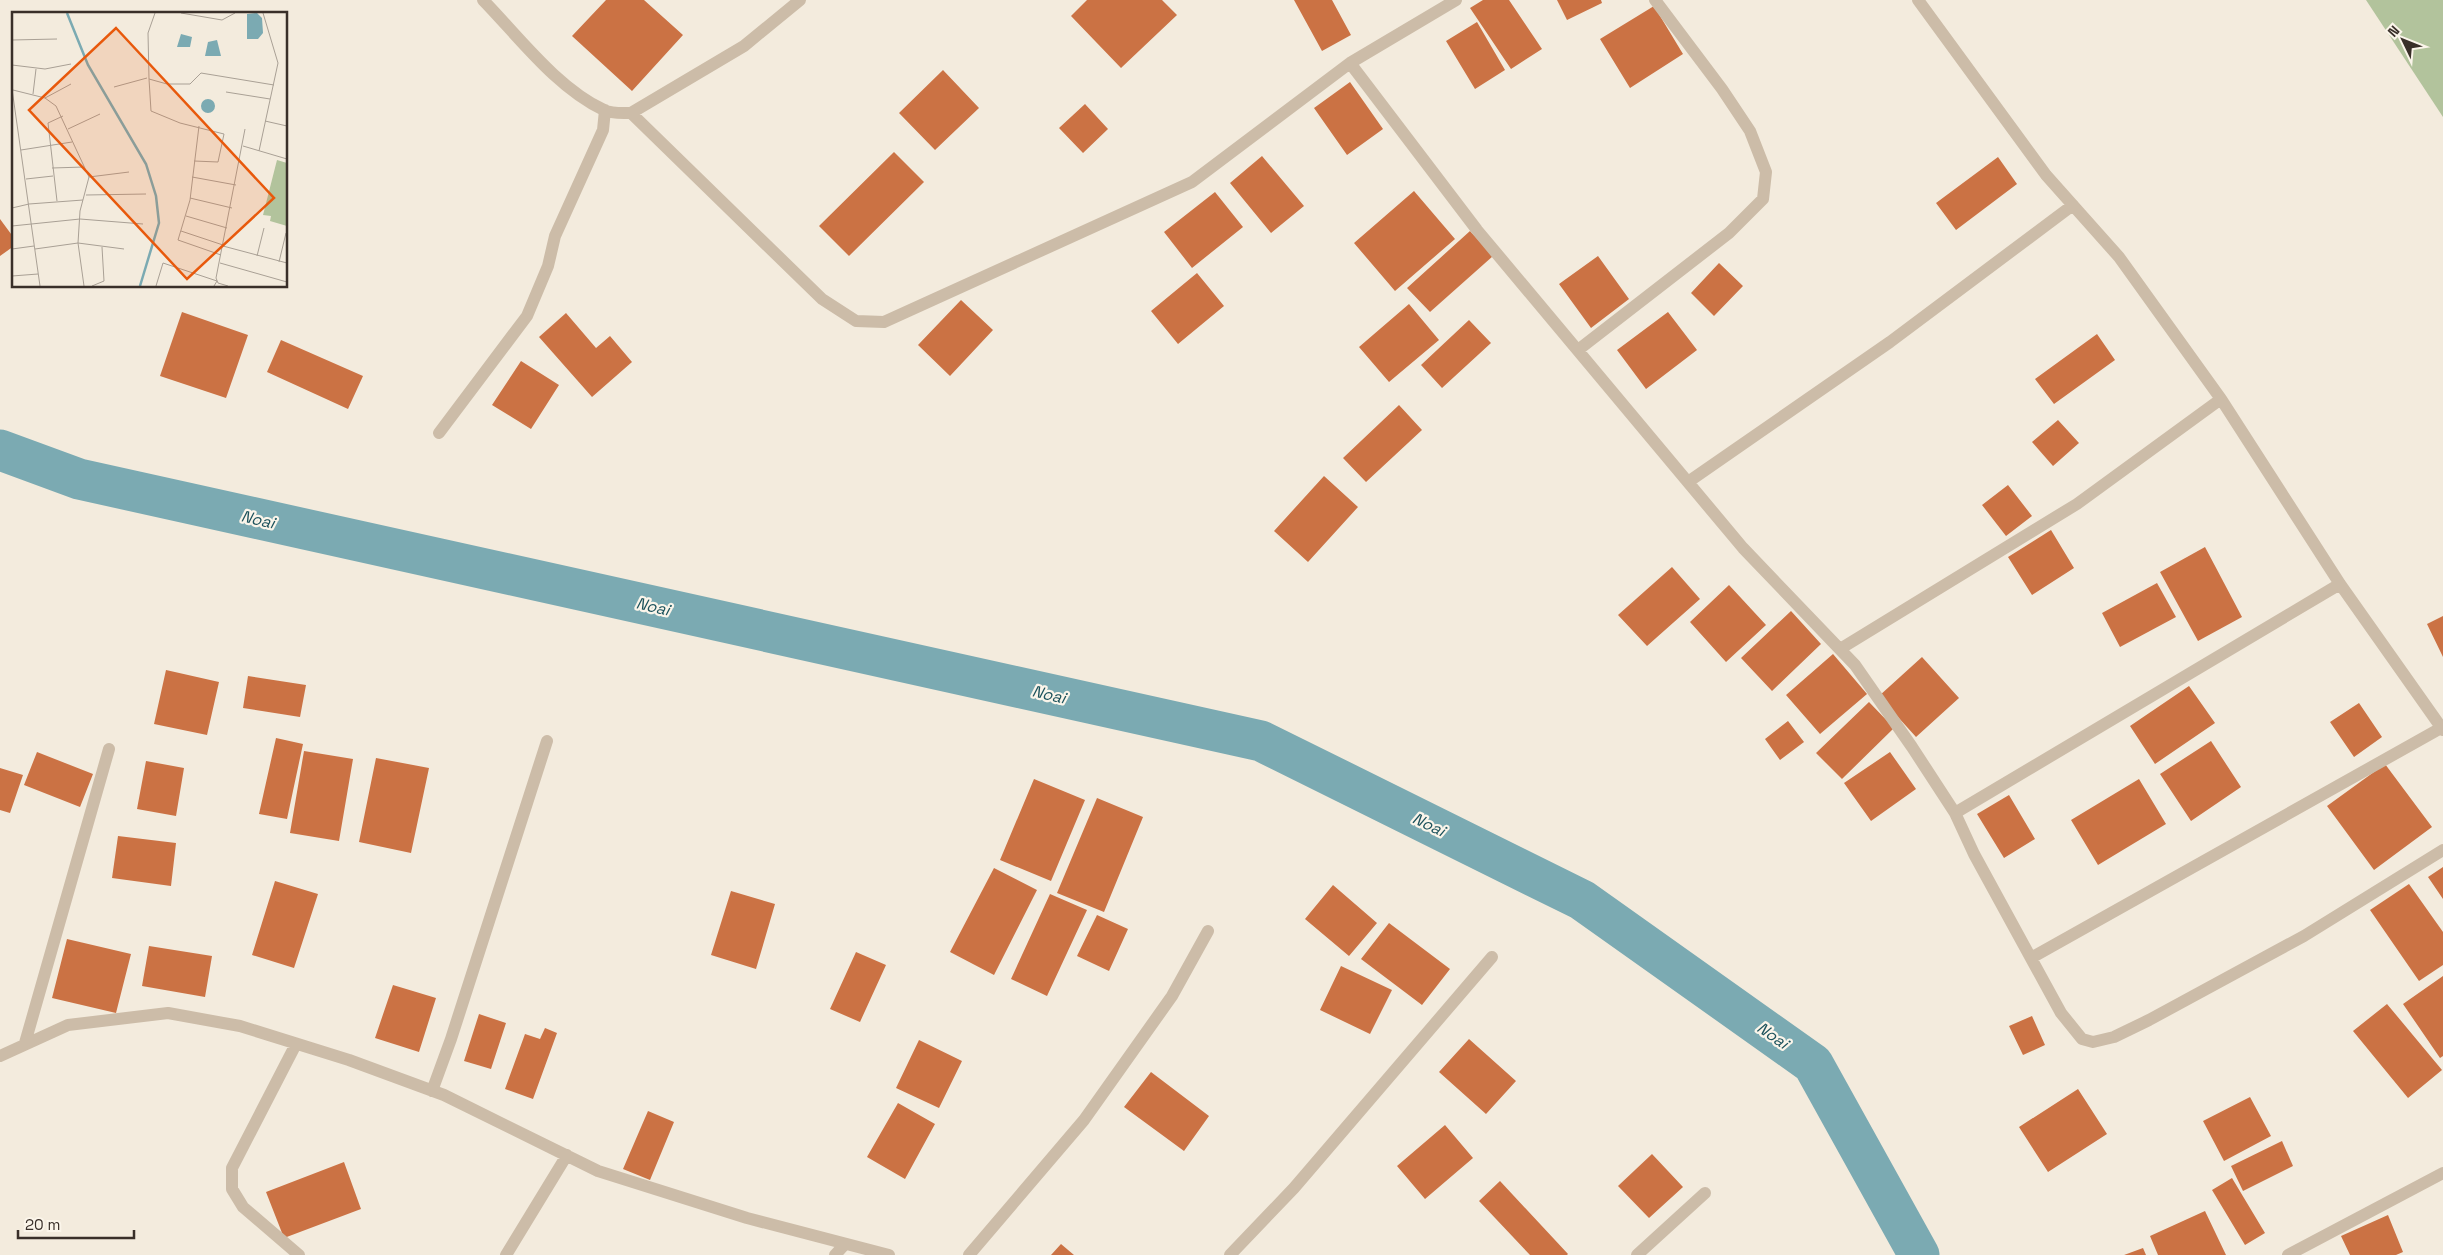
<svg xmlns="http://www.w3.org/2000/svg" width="2443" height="1255" font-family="'Space Grotesk',sans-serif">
	<rect width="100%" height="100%" fill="#f3ebdd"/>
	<path fill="#b2c39c" d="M2366,0H2443V117Z"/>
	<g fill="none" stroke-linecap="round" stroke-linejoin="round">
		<path stroke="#7baab2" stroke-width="41" d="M0,450L79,479L1261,741L1582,900L1813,1064L1919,1255"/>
	</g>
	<path fill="#cb7244" d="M606,0H644L683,35L632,91L572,36Z
		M1087,0H1162L1177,15L1121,68L1071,16Z
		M1294,0H1332L1351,35L1322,51Z
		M1483,0H1509L1542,49L1511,69L1470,8Z
		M1557,0H1601L1602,3L1567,20Z
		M1654,6L1683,54L1630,88L1600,39Z
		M1477,22L1505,70L1475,89L1446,41Z
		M943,70L979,108L935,150L899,113Z
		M1350,82L1383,129L1347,155L1314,108Z
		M1085,104L1108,129L1083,153L1059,128Z
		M894,152L924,182L849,256L819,226Z
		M1262,156L1304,206L1271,233L1230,183Z
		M1998,157L2017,184L1956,230L1936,203Z
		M1414,191L1455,239L1395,291L1354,243Z
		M1215,192L1243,227L1192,268L1164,232Z
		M0,219L14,238V246L0,256Z
		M1470,231L1493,256L1430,312L1407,288Z
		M1598,256L1629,299L1591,328L1559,284Z
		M1719,263L1743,286L1714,316L1691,293Z
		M1197,273L1224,306L1178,344L1151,311Z
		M961,300L993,330L950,376L918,345Z
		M1409,304L1439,340L1389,382L1359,347Z
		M182,312L248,335L226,398L160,376Z
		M1668,312L1697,350L1646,389L1617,350Z
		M566,313L596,348L610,336L632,362L592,397L539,337Z
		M1469,320L1491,343L1442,388L1421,365Z
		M2097,334L2115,360L2054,404L2035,379Z
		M281,340L363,376L348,409L267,372Z
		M521,361L559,385L531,429L492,405Z
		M1399,405L1422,430L1366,482L1343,458Z
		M2058,420L2079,443L2053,466L2032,442Z
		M1324,476L1358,507L1308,562L1274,531Z
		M2008,485L2032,516L2006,536L1982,505Z
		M2051,530L2074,568L2032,595L2008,557Z
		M2205,547L2242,617L2198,641L2160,572Z
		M1672,567L1700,599L1647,646L1618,615Z
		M2157,583L2176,617L2120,647L2102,613Z
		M1729,585L1766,625L1726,662L1690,622Z
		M1791,611L1821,644L1772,691L1741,658Z
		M2443,616V657L2427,624Z
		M1833,654L1867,694L1820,734L1786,695Z
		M1922,657L1959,698L1916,737L1879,696Z
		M166,670L219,682L207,735L154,724Z
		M248,676L306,685L300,717L243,708Z
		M2189,686L2215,723L2155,764L2130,726Z
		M1869,702L1894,728L1842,779L1816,753Z
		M2359,703L2382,737L2354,757L2330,722Z
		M1788,721L1804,742L1780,760L1765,739Z
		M276,738L303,744L287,819L259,814Z
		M2211,741L2241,787L2191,821L2160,774Z
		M304,751L353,759L339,841L290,833Z
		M37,752L93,774L80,807L24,785Z
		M1890,752L1916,789L1871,821L1844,783Z
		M376,758L429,768L411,853L359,842Z
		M146,761L184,768L176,816L137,809Z
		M2385,764L2432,827L2374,870L2327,806Z
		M0,768L23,775L10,813L0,810Z
		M1034,779L1085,800L1051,881L1000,860Z
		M2139,779L2166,824L2098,865L2071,820Z
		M2009,795L2035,839L2004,858L1977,814Z
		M1097,798L1143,817L1104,912L1057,893Z
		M118,836L176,843L171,886L112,878Z
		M2443,867V899L2428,877Z
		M994,868L1037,890L994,975L950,952Z
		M275,881L318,894L294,968L252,955Z
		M2409,884L2443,932V965L2419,981L2370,910Z
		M1333,885L1377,923L1349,956L1305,919Z
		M731,891L775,904L756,969L711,955Z
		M1050,894L1087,910L1047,996L1011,979Z
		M1097,915L1128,929L1109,971L1077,956Z
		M1389,923L1450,969L1422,1005L1361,959Z
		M67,939L131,954L116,1013L52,998Z
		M149,946L212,956L205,997L142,986Z
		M856,952L886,965L860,1022L830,1009Z
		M1341,966L1392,990L1370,1034L1320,1010Z
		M2443,976V1056L2440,1058L2403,1004Z
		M393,985L436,998L419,1052L375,1038Z
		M2387,1004L2442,1070L2408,1098L2353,1031Z
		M479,1014L506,1023L491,1069L464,1061Z
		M2032,1016L2045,1045L2023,1055L2009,1026Z
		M545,1028L557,1033L533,1099L505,1089L525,1034L540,1039Z
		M1469,1039L1516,1081L1486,1114L1439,1072Z
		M919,1040L962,1061L939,1108L896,1088Z
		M1151,1072L1209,1116L1184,1151L1124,1107Z
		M2078,1089L2107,1134L2048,1172L2019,1127Z
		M2250,1097L2271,1136L2224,1161L2203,1121Z
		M898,1103L935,1124L905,1179L867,1157Z
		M648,1111L674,1122L650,1180L623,1169Z
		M1445,1125L1473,1158L1425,1199L1397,1166Z
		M2282,1141L2293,1166L2243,1191L2231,1166Z
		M1652,1154L1683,1187L1649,1218L1618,1186Z
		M344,1162L361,1209L284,1238L266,1192Z
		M2232,1178L2265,1233L2245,1245L2212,1190Z
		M1500,1181L1568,1254L1567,1255H1530L1479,1201Z
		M2205,1211L2226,1255H2158L2150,1236Z
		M2388,1215L2403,1252L2396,1255H2350L2341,1236Z
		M1061,1244L1074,1255H1051Z
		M2143,1248L2146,1255H2124Z"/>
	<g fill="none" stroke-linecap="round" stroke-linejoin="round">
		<path stroke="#ccbca8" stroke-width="12" d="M483,0C519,37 557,88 604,110C612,114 622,113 631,113L744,46L800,0
			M1918,0L2046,175L2119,257L2221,399L2340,584L2443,730
			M1350,63L1477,230L1743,548L1855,665L1912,747L1955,813L1974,854L2061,1013L2082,1039L2093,1042L2114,1037L2149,1020L2304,936L2443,850
			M631,113L822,299L856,321L884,322L1192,182L1350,63L1456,0
			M1578,350L1729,233L1763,199L1766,172L1750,131L1722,89L1655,0
			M439,433L527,316L548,266L555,236L603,130L605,110
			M1688,482L1890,342L2073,205
			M1840,649L2077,504L2221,399
			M1955,813L2340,584
			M2031,958L2441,728
			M25,1043L109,749
			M296,1044L232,1168V1189L243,1207L299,1255
			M0,1056L68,1025L168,1013L240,1026L349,1060L444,1095L598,1171L747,1218L889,1255
			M432,1091L451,1039L547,741
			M506,1255L567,1155
			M835,1255L845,1244
			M969,1255L1084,1120L1172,996L1208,931
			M1230,1255L1294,1188L1492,957
			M1637,1255L1705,1193
			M2288,1255L2443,1173"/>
	</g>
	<g text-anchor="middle" stroke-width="4.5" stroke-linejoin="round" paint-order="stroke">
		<g font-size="16" font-style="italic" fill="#1c525c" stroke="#fbf5ea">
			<text transform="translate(258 519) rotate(13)" y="6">Noai</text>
			<text transform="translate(653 606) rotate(13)" y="6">Noai</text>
			<text transform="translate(1049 694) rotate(13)" y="6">Noai</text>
			<text transform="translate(1429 824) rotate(26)" y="6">Noai</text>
			<text transform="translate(1773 1035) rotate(35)" y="6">Noai</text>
		</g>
	</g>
	<g transform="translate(12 12)">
		<rect width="275" height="275" fill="#f3ebdd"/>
		<path d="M265,148L275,151V214L258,209L259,204L251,203Z" fill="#b2c39c"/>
		<path d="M245,1L250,6L251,21L246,27H235V2ZM169,22L180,25L178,35H165ZM205,28L209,44H193L196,30ZM189 94a7 7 0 1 1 14 0a7 7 0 1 1-14 0Z" fill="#7baab2"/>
		<path fill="none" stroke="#7baab2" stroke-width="2.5" d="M55,1L76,53L134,152L144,184L147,211L128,274"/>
		<path fill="none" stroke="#a9a095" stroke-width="1" d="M143,1L136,21L137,67L155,72H178L189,61L262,73M169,1L210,8L223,1M0,28L45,27M0,53L33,57L59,52M137,67L139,99L168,111L212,122L206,150L182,149M102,75L135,66M0,77L28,274M1,78L33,86L44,94L77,165L68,199L66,231L23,237M214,80L258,87M21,82L24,57M33,86L59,72M253,109L275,114M187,114L178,188L166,228L209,243M56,117L88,102M231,134L275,147M9,138L60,130M247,139L266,51L251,1M40,156L72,155M77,165L117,160M180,165L224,173M14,167L41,164M74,183L134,182M178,186L220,196M45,189L36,111L51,104M0,196L17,192L71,188M174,204L215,216M0,214L68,207L131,212M169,219L211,233M211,234L275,251M0,237L22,234M245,244L252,216M267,250L274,221M208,251L275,270M0,264L26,262M72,274L66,231L112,237M80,274L92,269L90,235M144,274L151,251L205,269L202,274M216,274L206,271L204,266L233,117"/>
		<path fill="#e8590c" fill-opacity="0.15" stroke="#e8590c" stroke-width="2.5" d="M104,16L262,186L175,267L17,98Z"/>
		<rect width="275" height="275" fill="none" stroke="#392f29" stroke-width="2.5"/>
	</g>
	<g transform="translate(2403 40) rotate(313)" stroke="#fbf5ea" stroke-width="4" paint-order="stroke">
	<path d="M0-4L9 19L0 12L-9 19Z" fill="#392f29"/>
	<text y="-8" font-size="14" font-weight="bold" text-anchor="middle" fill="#392f29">N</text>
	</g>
	<path d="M18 1230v8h116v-8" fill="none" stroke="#392f29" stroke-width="2.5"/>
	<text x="25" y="1230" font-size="15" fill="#392f29" stroke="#fbf5ea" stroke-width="4" paint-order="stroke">20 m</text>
</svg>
